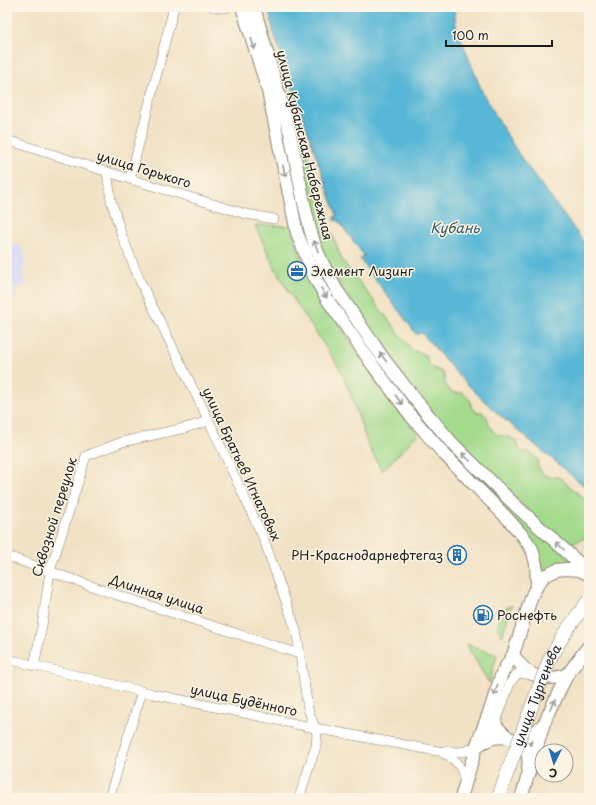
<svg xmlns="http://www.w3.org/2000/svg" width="596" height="805" font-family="'Playpen Sans',sans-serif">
	<rect width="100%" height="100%" fill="#fcf5e5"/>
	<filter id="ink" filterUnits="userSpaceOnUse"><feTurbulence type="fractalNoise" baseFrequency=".025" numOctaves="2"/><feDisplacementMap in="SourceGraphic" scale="8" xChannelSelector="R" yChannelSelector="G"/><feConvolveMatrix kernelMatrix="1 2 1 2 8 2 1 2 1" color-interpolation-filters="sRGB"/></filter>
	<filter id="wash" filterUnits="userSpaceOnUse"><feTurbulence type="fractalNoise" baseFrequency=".012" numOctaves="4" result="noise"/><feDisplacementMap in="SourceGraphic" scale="16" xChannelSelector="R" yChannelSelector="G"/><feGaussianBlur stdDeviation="0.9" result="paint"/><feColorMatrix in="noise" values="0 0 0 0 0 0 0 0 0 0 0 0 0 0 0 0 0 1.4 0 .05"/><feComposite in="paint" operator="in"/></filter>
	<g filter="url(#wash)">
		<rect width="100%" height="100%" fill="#f2e2c5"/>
		<path fill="#d5d8f9" d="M7,242L21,246L26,258L22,272L26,285L14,289L16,297L7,300Z"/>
		<path fill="#a3da8c" stroke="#607b54" d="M251,7L273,81L309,237L378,356L576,566L539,576L540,566L383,372L321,280L303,237Z
			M258,7H262L264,17L276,57L302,134L327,221L342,260L412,350L422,353L427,357C427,363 430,367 436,369C437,370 440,371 442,372C444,373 444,375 444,377C446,389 449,394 463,393L471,401V408L478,412H482L487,417L489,425L494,432L497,435L509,437L513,439L516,441L519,449L523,452H529L538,460V466L542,473L546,476L559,477L589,503V536L576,542L562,544L444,427L386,354L336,279L319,244Z
			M255,225L291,226L307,276L382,389L418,434L382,471L368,445L350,392L339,367L290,294L273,264Z
			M512,605L502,636L497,628L503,610Z
			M466,644L497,655L489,683Z"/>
		<path fill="#58b7d6" stroke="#3a6a79" d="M268,7H454L456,26L483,94L519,155L589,249V490L496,412L476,393L459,376L421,332L417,335L360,259L364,256L338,220L335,221L334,217L337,216L273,31Z"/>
	</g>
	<g filter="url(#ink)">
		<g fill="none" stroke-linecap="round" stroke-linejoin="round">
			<g stroke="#877f70" stroke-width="10">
				<path id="minor" d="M213,7L226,8
					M7,140L130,179L246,214L274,219
					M107,172L111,200L122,236L140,281L209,421L263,537L296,630L300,654L308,709L317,734L316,746L299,798
					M130,179L174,7
					M7,556L111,593L300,654
					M7,659L153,694L315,728L437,751L458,752L466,751L476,747L491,733L495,725L510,683L516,675L519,673L532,675
					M34,666L42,626L50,571L75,492L86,456L122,442L185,428L209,421
					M442,753C457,758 463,769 465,784
					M109,798L142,691"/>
			</g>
			<g stroke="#877f70" stroke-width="14">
				<path id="major" d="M242,7L268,91L297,233L314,276L327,299L374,367L411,416L444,454L507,518L523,536L532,549L536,564L537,586L532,595L513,655L502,673L491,707L476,747L461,798
					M254,7L290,133L304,203L310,229L315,246L322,262L336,289L383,358L418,403L452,443L515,505L589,572
					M537,586L544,576L557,570L566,569L579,570L588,574
					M513,655C516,658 518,662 521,665C534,680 550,680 567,675
					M492,708C493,723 496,728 508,737
					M514,739C529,737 533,734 544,724
					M476,747C482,743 487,739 494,738C513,734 532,746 528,768
					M521,798L544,724L562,685L567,675L587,648L589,647"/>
			</g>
			<use href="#minor" stroke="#fff" stroke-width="9"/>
			<use href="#major" stroke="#fff" stroke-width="12"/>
			<g stroke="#877f70" stroke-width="14" stroke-linecap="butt">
				<g id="highway-bridge">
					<path id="s1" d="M498,798L527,719L550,658L568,628L589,600"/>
				</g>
			</g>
			<use href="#highway-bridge" stroke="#fff" stroke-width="13"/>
		</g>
		<defs><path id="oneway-shaft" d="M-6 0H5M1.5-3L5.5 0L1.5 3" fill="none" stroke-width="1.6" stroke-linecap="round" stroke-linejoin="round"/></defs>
		<g stroke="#999">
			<use href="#oneway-shaft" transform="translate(253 44) rotate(73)"/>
			<use href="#oneway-shaft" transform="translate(284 171) rotate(79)"/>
			<use href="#oneway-shaft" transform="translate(316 246) rotate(-110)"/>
			<use href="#oneway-shaft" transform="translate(324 293) rotate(60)"/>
			<use href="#oneway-shaft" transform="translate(383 357) rotate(-126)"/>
			<use href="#oneway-shaft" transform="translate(399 400) rotate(53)"/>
			<use href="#oneway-shaft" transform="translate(466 457) rotate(-135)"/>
			<use href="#oneway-shaft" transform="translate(560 546) rotate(-138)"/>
			<use href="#oneway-shaft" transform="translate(496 690) rotate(108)"/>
			<use href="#oneway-shaft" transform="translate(553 705) rotate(-66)"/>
		</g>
	</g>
	<defs>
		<g id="office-ring" transform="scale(1)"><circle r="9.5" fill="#fcf5e5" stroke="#1f6fb2" stroke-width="1.5"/><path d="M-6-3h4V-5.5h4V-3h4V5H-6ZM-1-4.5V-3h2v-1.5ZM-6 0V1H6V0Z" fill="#1f6fb2"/></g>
		<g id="building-ring" transform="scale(1)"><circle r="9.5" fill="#fcf5e5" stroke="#1f6fb2" stroke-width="1.5"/><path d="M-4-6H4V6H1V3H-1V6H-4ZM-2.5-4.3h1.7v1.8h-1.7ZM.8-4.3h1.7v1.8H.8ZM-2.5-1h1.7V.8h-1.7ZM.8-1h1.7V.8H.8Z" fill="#1f6fb2"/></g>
		<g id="fuel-ring" transform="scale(1)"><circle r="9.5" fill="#fcf5e5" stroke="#1f6fb2" stroke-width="1.5"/><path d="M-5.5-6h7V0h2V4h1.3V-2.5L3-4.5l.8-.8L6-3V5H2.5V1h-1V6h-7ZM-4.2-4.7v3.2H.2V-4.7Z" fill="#1f6fb2"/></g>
	</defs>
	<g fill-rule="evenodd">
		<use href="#office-ring" x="297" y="271"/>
		<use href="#building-ring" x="457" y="555"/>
		<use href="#fuel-ring" x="483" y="615"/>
	</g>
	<g text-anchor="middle" stroke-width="3" stroke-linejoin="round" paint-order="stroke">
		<g font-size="13" fill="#1c1c1c" stroke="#fcf5e5">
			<text transform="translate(305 145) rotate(76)" y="5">улица Кубанская Набережная</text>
			<text transform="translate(144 169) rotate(17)" y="5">улица Горького</text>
			<text transform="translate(242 464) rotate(65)" y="5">улица Братьев Игнатовых</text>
			<text transform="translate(54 517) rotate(-73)" y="5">Сквозной переулок</text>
			<text transform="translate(157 594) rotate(18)" y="5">Длинная улица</text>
			<text dy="5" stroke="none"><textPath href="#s1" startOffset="110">улица Тургенева</textPath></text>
			<text transform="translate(244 700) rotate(12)" y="5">улица Будённого</text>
		</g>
		<g font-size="13" fill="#1c1c1c" stroke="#fcf5e5" text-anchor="start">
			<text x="311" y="276">Элемент Лизинг</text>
			<text x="443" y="560" text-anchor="end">РН-Краснодарнефтегаз</text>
			<text x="497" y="620">Роснефть</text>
		</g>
		<g font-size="14" font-style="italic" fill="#345a66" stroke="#fcf5e5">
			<text x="455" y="233">Кубань</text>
		</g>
	</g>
	<rect width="596" height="805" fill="none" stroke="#fcf5e5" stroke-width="24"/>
	<g transform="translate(554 763) rotate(185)"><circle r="19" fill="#fcf5e5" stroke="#a29e95"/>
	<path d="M0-3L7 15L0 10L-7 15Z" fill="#1f6fb2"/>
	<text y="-6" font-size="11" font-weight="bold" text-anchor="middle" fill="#1c1c1c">С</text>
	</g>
	<path d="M446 40v6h106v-6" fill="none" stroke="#1c1c1c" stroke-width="2"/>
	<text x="452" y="40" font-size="12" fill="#1c1c1c" stroke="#fcf5e5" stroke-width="3" paint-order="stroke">100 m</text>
</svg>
